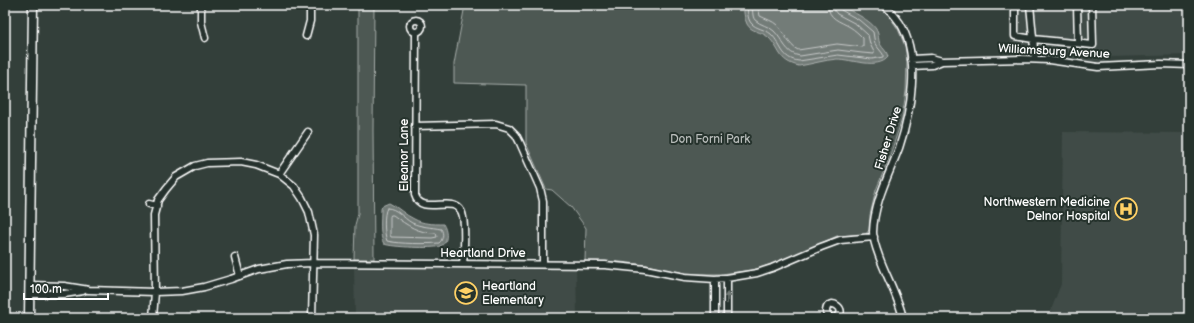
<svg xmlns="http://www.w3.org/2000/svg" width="1194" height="323" font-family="'Balsamiq Sans',sans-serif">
	<rect width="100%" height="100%" fill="#333f3a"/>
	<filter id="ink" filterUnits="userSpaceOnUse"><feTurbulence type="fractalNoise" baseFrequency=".025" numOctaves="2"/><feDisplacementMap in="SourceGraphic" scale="8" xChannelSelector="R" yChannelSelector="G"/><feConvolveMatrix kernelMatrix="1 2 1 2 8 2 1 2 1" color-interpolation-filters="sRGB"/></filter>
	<g filter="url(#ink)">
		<path fill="#404c47" d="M1010,5H1189V55L1109,57V66L1048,57H1011Z
			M1063,132L1189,133V318H1048L1061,284Z
			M354,266L576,267L577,318H355Z"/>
		<path fill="#4d5853" stroke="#a6aca9" d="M358,5H374L373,130L374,259H354L355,225L358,214Z
			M465,5H877L887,13L898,29L905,46L907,62L906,91L902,119L889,158L876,190L870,215L869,230L866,234L837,236L781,261L753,270L721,274H693L671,271L647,265L620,262L585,261L586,228L571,207L552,190L546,189L526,143V85L454,83V64Z"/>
		<path fill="#737b78" stroke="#abb0ae" d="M743,5H838C848,9 873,21 877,31C879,35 878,40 880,44C883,49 887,51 888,57C878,70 851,59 837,59C824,60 812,64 799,66C777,61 781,49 768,37C761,31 751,32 747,24C744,18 744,11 743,5Z
			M389,203C398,207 405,215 414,219C423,224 433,224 443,224C447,230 449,243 440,246C434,249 391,247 384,244C379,236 381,218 381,209L382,206Z"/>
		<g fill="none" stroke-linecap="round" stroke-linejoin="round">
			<path stroke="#c7cac9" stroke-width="1" d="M747,5C748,11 747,18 751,23C756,29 765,29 771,34C782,45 781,59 799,61L838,55L872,59L883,57V54L875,44L873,32L859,20L841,10L839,5
				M752,5C753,9 752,17 755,20C760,25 769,26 774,31C783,40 786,54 800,56L838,50L862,53L874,54V52L870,44L868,35L856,24L837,14L834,10V5
				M758,5L760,16C766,19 773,21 777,25C784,32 789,46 798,50L837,44L863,47V38C859,34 855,30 850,27C840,21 828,19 828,5
				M387,208C397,208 403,218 412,223C421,227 431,227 441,229C444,233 443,240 439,243C426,244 399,244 387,241C384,234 383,214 387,208Z
				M391,215H393C408,226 418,233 436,233L437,237L432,238L391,237L390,235V217Z"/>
			<g stroke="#fff" stroke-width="9">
				<path id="minor" d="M201,5V22L205,38
					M884,5C890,10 895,16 900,23C921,57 911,112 899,148C889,175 874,202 873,232C873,240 876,248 879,256C886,276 898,296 903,318
					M1015,5V36L1033,39L1093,45L1092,5
					M1030,5L1035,59
					M1077,5L1078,43
					M410 26a6 6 0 1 1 12 0a6 6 0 1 1-12 0Z
					M416,32L415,195C421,216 453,195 461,211C466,219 464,254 463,264
					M306,36L310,21V5
					M911,59L931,58L942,61L1023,59L1049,60L1098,67L1161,64L1189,65
					M912,66L932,65L942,61
					M415,126L496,124L509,128L516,135L520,143L540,188L543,201V264
					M279,174L308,132
					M149,204L157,206
					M235,257L240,276
					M715,279V318
					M29,285L64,286L89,290L155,292L182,291L204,287L231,279L259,269L287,264L313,263L605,265L645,269L685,277L715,279L727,278L757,273L772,268L821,247L840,240L874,237
					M29,294H64L83,291
					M153,318L155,292L154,215L158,200L166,189L176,177L195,166L207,163L241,162L256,165L279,174L294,186L302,198L309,212L314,235L312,318
					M727,318V278
					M832,318C829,317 826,315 826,311C828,295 851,311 835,318"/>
			</g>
			<g stroke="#fff" stroke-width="11">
				<path id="secondary" d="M29,318L33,5"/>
			</g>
			<use href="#minor" stroke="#26332d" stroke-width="6"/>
			<use href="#secondary" stroke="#26332d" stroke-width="8"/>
		</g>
		<defs><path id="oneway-solid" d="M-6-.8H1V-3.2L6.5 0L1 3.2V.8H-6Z"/></defs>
		<use fill="#727a76" href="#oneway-solid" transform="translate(727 298) rotate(-89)"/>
	</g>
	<defs>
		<g id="hospital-ring" transform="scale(1.15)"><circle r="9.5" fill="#26332d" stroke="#ffd166" stroke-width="1.5"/><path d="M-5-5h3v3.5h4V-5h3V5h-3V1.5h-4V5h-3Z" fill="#ffd166"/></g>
		<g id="school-ring" transform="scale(1.15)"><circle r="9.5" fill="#26332d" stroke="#ffd166" stroke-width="1.5"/><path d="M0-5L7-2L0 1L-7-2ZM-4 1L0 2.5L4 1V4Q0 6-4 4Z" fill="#ffd166"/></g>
	</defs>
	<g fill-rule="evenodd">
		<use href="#hospital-ring" x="1126" y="209"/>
		<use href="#school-ring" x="466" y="293"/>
	</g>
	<g text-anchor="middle" stroke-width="4" stroke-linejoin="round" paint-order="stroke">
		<g font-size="12" fill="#fff" stroke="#26332d">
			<text transform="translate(1054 51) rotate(3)" y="4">Williamsburg Avenue</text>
			<text transform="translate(888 138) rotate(-73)" y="4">Fisher Drive</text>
			<text transform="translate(404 155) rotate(-90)" y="4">Eleanor Lane</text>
			<text x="483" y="257">Heartland Drive</text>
		</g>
		<g font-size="12" fill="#b8bcba" stroke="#26332d">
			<text x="710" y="143">Don Forni Park</text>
		</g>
		<g font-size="12" fill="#fff" stroke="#26332d" text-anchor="end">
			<text x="1110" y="206">Northwestern Medicine<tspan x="1110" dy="14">Delnor Hospital</tspan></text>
			<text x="482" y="290" text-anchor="start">Heartland<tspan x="482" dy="14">Elementary</tspan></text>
		</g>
	</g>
	<rect width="1194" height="323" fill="none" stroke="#26332d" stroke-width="20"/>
	<rect x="10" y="10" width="1174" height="303" fill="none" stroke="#fff" stroke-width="1.5" filter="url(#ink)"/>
	<path d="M24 293v6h84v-6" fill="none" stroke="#ffffff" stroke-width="2"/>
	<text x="30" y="293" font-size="12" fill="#ffffff" stroke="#26332d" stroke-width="3" paint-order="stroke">100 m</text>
</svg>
